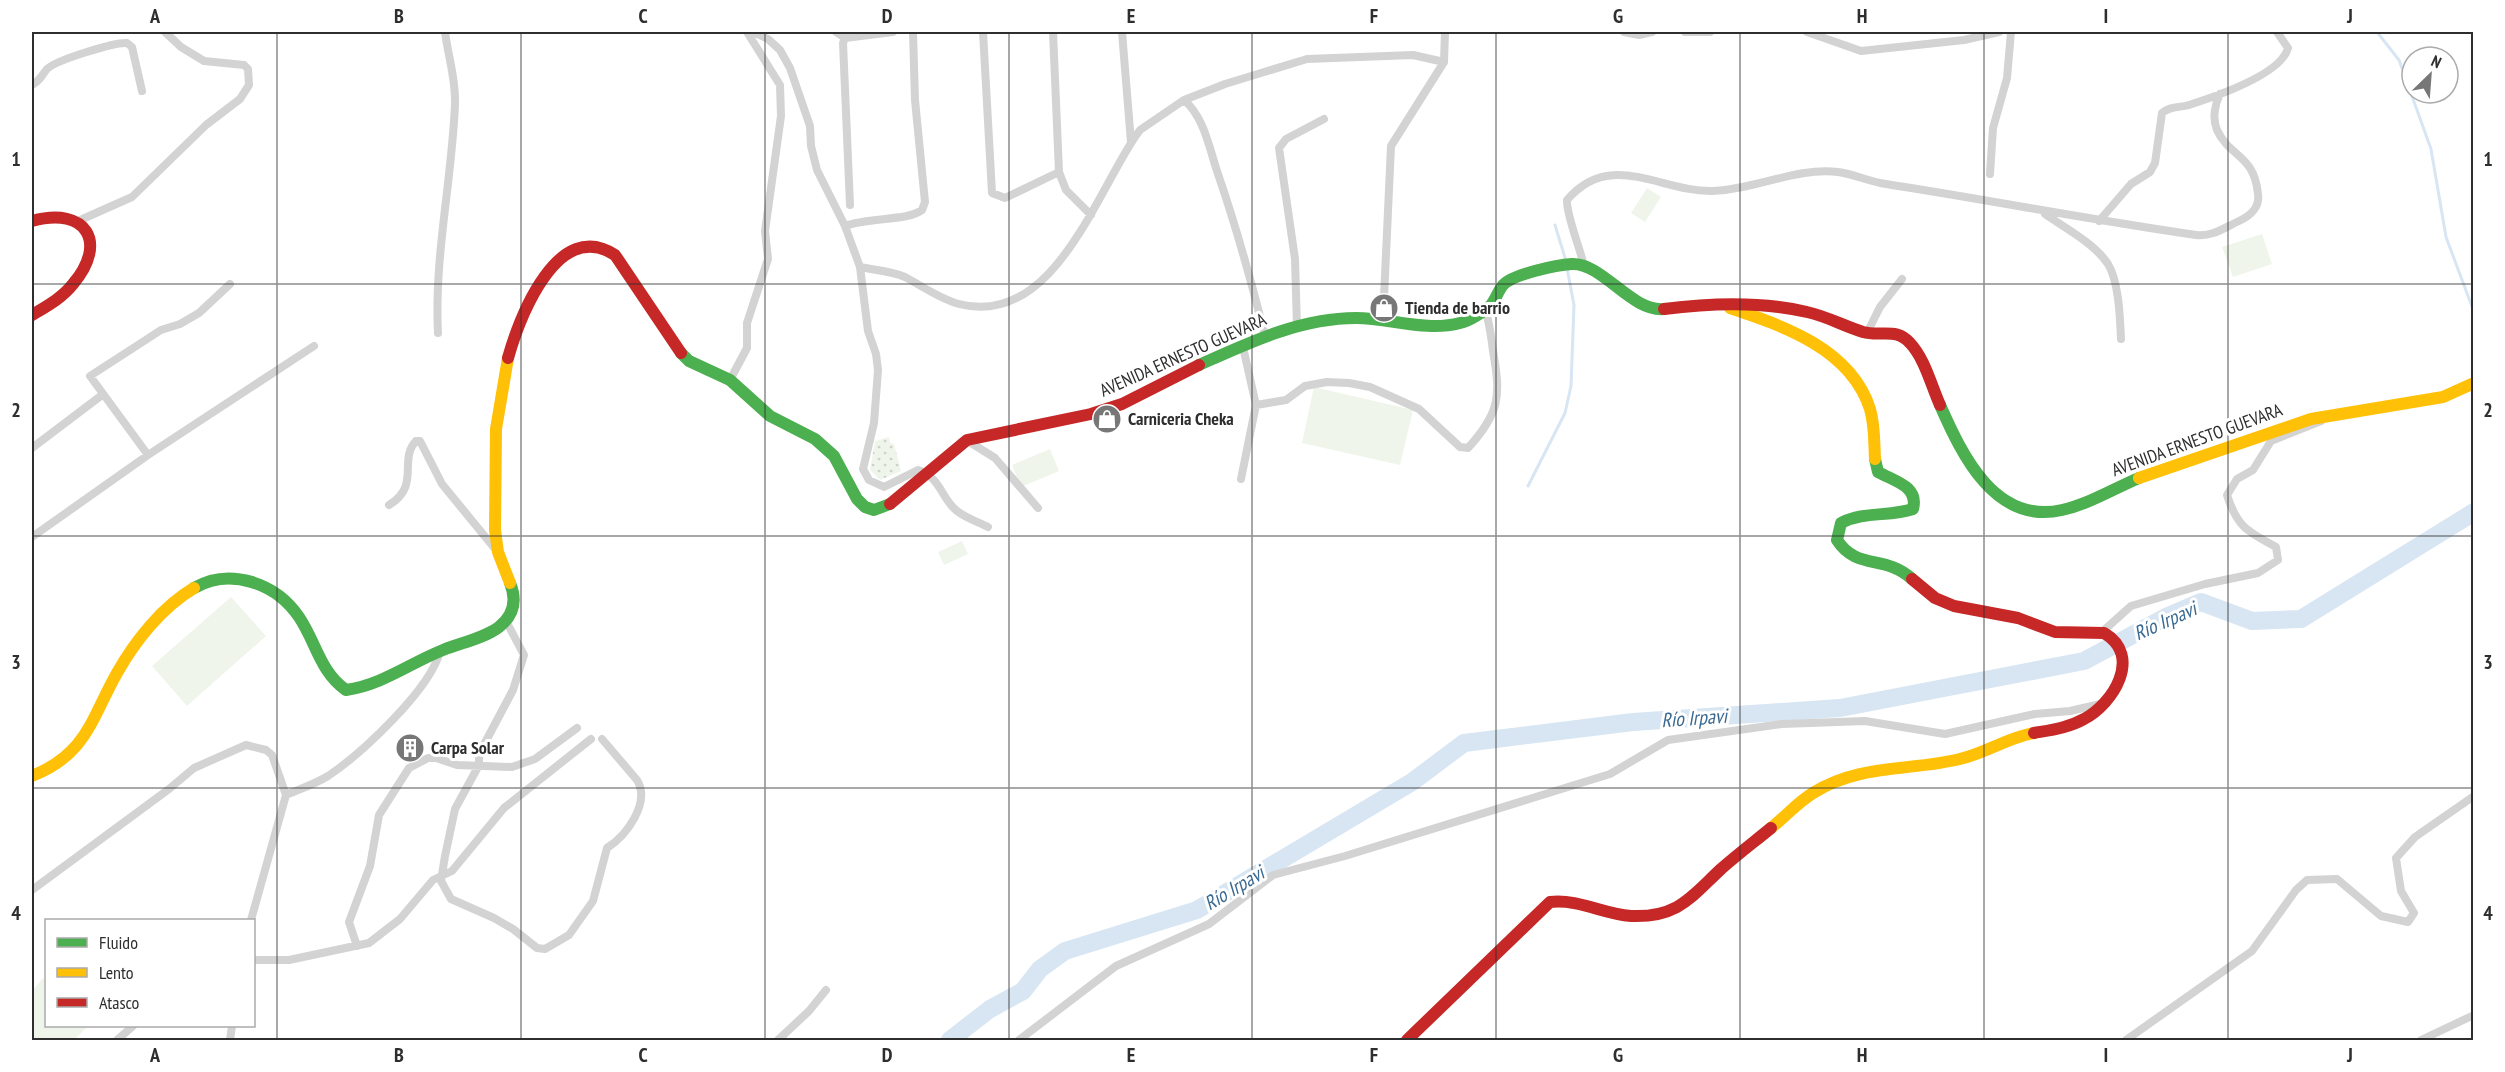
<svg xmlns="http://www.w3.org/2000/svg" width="2505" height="1072" font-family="'PT Sans Narrow',sans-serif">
	<defs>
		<pattern id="park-dots" width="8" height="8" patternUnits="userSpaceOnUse" patternTransform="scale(1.5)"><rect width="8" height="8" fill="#eff5eb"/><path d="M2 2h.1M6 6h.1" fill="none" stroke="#cdd2ca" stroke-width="1.8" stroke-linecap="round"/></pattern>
	</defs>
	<rect width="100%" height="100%" fill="#fff"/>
	<path fill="#eff5eb" d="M1647,188L1661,197L1645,222L1631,213Z
		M2262,234L2272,264L2233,277L2222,247Z
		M1314,387L1413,410L1400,465L1302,443Z
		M1050,449L1059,471L1021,487L1012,465Z
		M962,541L968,554L944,565L938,552Z
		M231,597L266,636L187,706L152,666Z
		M43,978L46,981V1026H88L74,1040H32V991Z"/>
	<path fill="url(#park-dots)" d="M889,437L890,443L894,444L901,471L880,480L870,470L875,441Z"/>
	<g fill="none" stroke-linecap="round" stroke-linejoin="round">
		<path stroke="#d7e6f2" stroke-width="3" d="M2377,32L2399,60L2431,149L2446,237L2474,312
			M1555,225L1566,261
			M1528,486L1565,413L1571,386L1574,305L1567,268"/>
		<path stroke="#d7e6f2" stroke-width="18" d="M950,1040L990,1009L1023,991L1040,969L1065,951L1197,910L1412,782L1464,743L1633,722L1840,708L2084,661L2168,616L2201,602L2252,621L2301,619L2474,512"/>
		<path stroke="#d3d3d3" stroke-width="8" d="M753,32L768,39L780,50L790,68L810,126L811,146L817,170L845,226L860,267L868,331L876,354L878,370L874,423L863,469L869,480L884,487L918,470C941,477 941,499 957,511C966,518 978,522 988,527
			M836,32L845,38L893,32
			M983,32L992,193L1005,198L1059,172
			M1053,32L1059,172L1066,190L1091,215
			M1122,32L1131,142
			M1624,32L1639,35L1652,32
			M1685,32H1710
			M1807,32L1861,51L1964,40L1999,32
			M845,38L843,43L850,205
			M32,85C41,80 41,76 47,69C56,60 115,42 127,43L132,47L142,91
			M1184,100C1204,117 1209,147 1217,171C1236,226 1251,280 1265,336
			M1990,174L1993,128L2007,78L2011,32
			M2045,214C2065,228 2094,243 2108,264C2119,282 2120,318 2121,339
			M78,221L132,197L206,125L240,99L249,85L248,69L244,65L204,61L181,47L165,32
			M2099,221L2131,184L2150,172L2155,163L2162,113C2170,106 2179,108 2189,105C2214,97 2281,75 2288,48L2277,32
			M845,226C868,217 908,221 922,210L925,202L915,100L913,32
			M1584,266C1580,248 1566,214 1567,200C1610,149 1661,192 1712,191C1754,190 1796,167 1838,172C1854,174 1870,182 1886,184C1989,200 2092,220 2196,235C2212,237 2224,228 2239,221C2250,216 2260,207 2258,194C2254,154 2230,158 2217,130C2212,118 2215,104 2220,94
			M860,267C874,270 892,271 905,277C922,286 940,299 959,304C1052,328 1095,196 1135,137L1140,130L1184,100L1225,84L1307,59L1413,55L1444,62
			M230,284L199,313L180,324L161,330L90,376L148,455L314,346
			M1383,319L1391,146L1444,62L1445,32
			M1297,328L1295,259L1279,148L1286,139L1324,119
			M438,333C434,257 452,180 455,104C456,79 448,56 445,32
			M1867,333L1880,307L1902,279
			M730,380L747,348V323L768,259L765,231L781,116L780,85L747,32
			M1256,405L1286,400L1305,386L1327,382L1349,383L1370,387L1419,409L1460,447L1468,448C1500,413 1501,396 1493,351C1491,337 1490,323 1485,310
			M968,441L995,458L1038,508
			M32,448L102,395
			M1241,479L1256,405L1243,347
			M389,505C421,486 398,460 416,441H420L442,484L496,550
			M32,537L148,455
			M506,621L524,655L513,690L479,754V765L455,809L445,856L441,881L451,899L494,918L513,929L537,948L545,949L569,935L593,901L607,848C626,836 651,803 637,780L602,739
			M2102,632L2131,606L2205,584L2258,573L2278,560L2276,547C2248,532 2237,527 2227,495L2237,479L2253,470L2271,441L2321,421
			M286,795C300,789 315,784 328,776C361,754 431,689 440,651
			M32,890L169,789L194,768L246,745L266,750L272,755L286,795L251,920
			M357,946L349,922L370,866L379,815L409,768L428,758H436L457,765L512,767L535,759L577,728
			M254,960H289L369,943L400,919L433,880L452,871L504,808L591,739
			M117,1040L133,1026
			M230,1040L232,1026
			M778,1040L809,1011L826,990
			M1019,1040L1116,966L1209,924L1273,875L1345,856L1610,774L1668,740L1782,724L1865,721L1945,734L2035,714L2070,711L2105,703
			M2126,1040L2252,951L2296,890L2307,880L2337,879L2381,916L2408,922L2414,913L2401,891L2396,858L2415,837L2474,796
			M2421,1040L2474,1015"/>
		<path stroke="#4caf50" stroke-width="12" d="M681,353L689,361L730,380L770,416L815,439L834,456L857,499L865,507L874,510L890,504
			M1199,365C1248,343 1300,318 1356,318C1390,318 1426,332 1460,323C1469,321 1485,311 1491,305C1496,299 1498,291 1503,285C1513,274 1557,265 1572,264C1603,263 1631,312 1664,309
			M1940,405C1962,455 1995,525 2062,510C2089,504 2113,489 2139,478
			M1875,459L1878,472C1894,481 1919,486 1913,509C1889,517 1864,511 1841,523L1837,540C1857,571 1885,554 1912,579
			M194,588C230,567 276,583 299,617C316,642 320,672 346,690C382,685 410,663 443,650C460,643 485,638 499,627C514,615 517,600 510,583"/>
		<path stroke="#ffc107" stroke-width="12" d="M1730,308C1784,326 1851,349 1870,409C1875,426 1874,442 1875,459
			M508,358L496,429L495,530L498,552L510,583
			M2139,478L2311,419L2443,397L2474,383
			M32,776C87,754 91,719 117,673C135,641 162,607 194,588
			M1771,828C1785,817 1798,802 1813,793C1859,764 1911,771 1960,759C1986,753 2007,738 2034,733"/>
		<path stroke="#c62828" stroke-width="12" d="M32,221C87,206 108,243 73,284C62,298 47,306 32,315
			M1664,309C1711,303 1760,301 1807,312C1826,316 1844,326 1863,332C1881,337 1896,327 1910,343C1925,359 1931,385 1940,405
			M508,358C520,316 558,217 615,255L681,353
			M890,504L967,440L1091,414L1122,404L1199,365
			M1912,579L1935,598L1954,606L2018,618L2055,632L2104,633C2143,656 2113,704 2084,719C2068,728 2051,730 2034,733
			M1407,1040L1550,902C1580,899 1602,914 1631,916C1678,918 1691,897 1721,869C1737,855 1754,842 1771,828"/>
	</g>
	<path fill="none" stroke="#2e2e2e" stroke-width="1.5" stroke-opacity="0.55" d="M277,32V1040M521,32V1040M765,32V1040M1009,32V1040M1252,32V1040M1496,32V1040M1740,32V1040M1984,32V1040M2228,32V1040M32,284H2474M32,536H2474M32,788H2474"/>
	<defs>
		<g id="shop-disc" transform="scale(1.5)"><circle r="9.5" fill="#777" stroke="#fff"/><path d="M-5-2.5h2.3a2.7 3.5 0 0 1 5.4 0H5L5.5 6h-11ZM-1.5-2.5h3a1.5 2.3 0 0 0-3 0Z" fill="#fff"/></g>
		<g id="building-disc" transform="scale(1.5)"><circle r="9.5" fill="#777" stroke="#fff"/><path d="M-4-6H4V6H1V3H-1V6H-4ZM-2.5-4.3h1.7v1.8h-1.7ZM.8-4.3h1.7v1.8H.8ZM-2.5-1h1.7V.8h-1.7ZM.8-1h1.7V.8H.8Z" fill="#fff"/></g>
	</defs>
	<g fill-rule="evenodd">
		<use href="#shop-disc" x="1384" y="308"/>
		<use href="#shop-disc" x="1107" y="419"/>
		<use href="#building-disc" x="410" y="748"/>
	</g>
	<g text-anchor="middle" stroke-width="6" stroke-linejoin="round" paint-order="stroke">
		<g font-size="18" font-weight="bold" fill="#2e2e2e" stroke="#fff" text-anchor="start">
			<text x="1405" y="314">Tienda de barrio</text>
			<text x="1128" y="425">Carniceria Cheka</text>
			<text x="431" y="754">Carpa Solar</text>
		</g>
		<g font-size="18" fill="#2e2e2e" stroke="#fff">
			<text transform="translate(1183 355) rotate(-24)" y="6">AVENIDA ERNESTO GUEVARA</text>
			<text transform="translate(2197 440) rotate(-20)" y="6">AVENIDA ERNESTO GUEVARA</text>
		</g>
		<g font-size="20" font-style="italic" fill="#3a6991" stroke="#fff">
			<text transform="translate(2165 621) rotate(-24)" y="7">Río Irpavi</text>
			<text transform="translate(1694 718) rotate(-4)" y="7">Río Irpavi</text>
			<text transform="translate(1234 888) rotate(-31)" y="7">Río Irpavi</text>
		</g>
	</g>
	<rect width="2505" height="1072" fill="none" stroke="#ffffff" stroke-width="66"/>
	<rect x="45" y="919" width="210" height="108" fill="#ffffff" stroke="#ababab" stroke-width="1.5"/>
	<rect x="57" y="938" width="30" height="9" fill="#4caf50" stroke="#ababab" stroke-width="1.5"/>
	<text x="99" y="949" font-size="18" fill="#2e2e2e">Fluido</text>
	<rect x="57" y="968" width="30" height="9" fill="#ffc107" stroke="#ababab" stroke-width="1.5"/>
	<text x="99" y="979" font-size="18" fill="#2e2e2e">Lento</text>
	<rect x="57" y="998" width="30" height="9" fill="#c62828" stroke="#ababab" stroke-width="1.5"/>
	<text x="99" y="1009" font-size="18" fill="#2e2e2e">Atasco</text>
	<g transform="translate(2430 75) rotate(25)"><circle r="28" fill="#ffffff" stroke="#ababab" stroke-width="1.5"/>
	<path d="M0-4.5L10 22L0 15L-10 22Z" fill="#777777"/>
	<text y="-9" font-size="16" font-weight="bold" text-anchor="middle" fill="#2e2e2e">N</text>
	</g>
	<rect x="33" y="33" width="2439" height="1006" fill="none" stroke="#2e2e2e" stroke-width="2"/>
	<g font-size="20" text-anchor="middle" font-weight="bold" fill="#2e2e2e">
		<text x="155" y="23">A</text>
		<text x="399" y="23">B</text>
		<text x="643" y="23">C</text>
		<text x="887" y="23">D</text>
		<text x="1131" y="23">E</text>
		<text x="1374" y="23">F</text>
		<text x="1618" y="23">G</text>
		<text x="1862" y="23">H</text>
		<text x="2106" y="23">I</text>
		<text x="2350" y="23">J</text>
		<text x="16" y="166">1</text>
		<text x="2488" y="166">1</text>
		<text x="16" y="417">2</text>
		<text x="2488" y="417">2</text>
		<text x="16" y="669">3</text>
		<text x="2488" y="669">3</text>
		<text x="16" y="920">4</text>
		<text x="2488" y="920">4</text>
		<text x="155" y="1062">A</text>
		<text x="399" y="1062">B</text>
		<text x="643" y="1062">C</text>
		<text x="887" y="1062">D</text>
		<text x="1131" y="1062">E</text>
		<text x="1374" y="1062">F</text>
		<text x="1618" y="1062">G</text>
		<text x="1862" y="1062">H</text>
		<text x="2106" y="1062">I</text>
		<text x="2350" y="1062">J</text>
	</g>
</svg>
